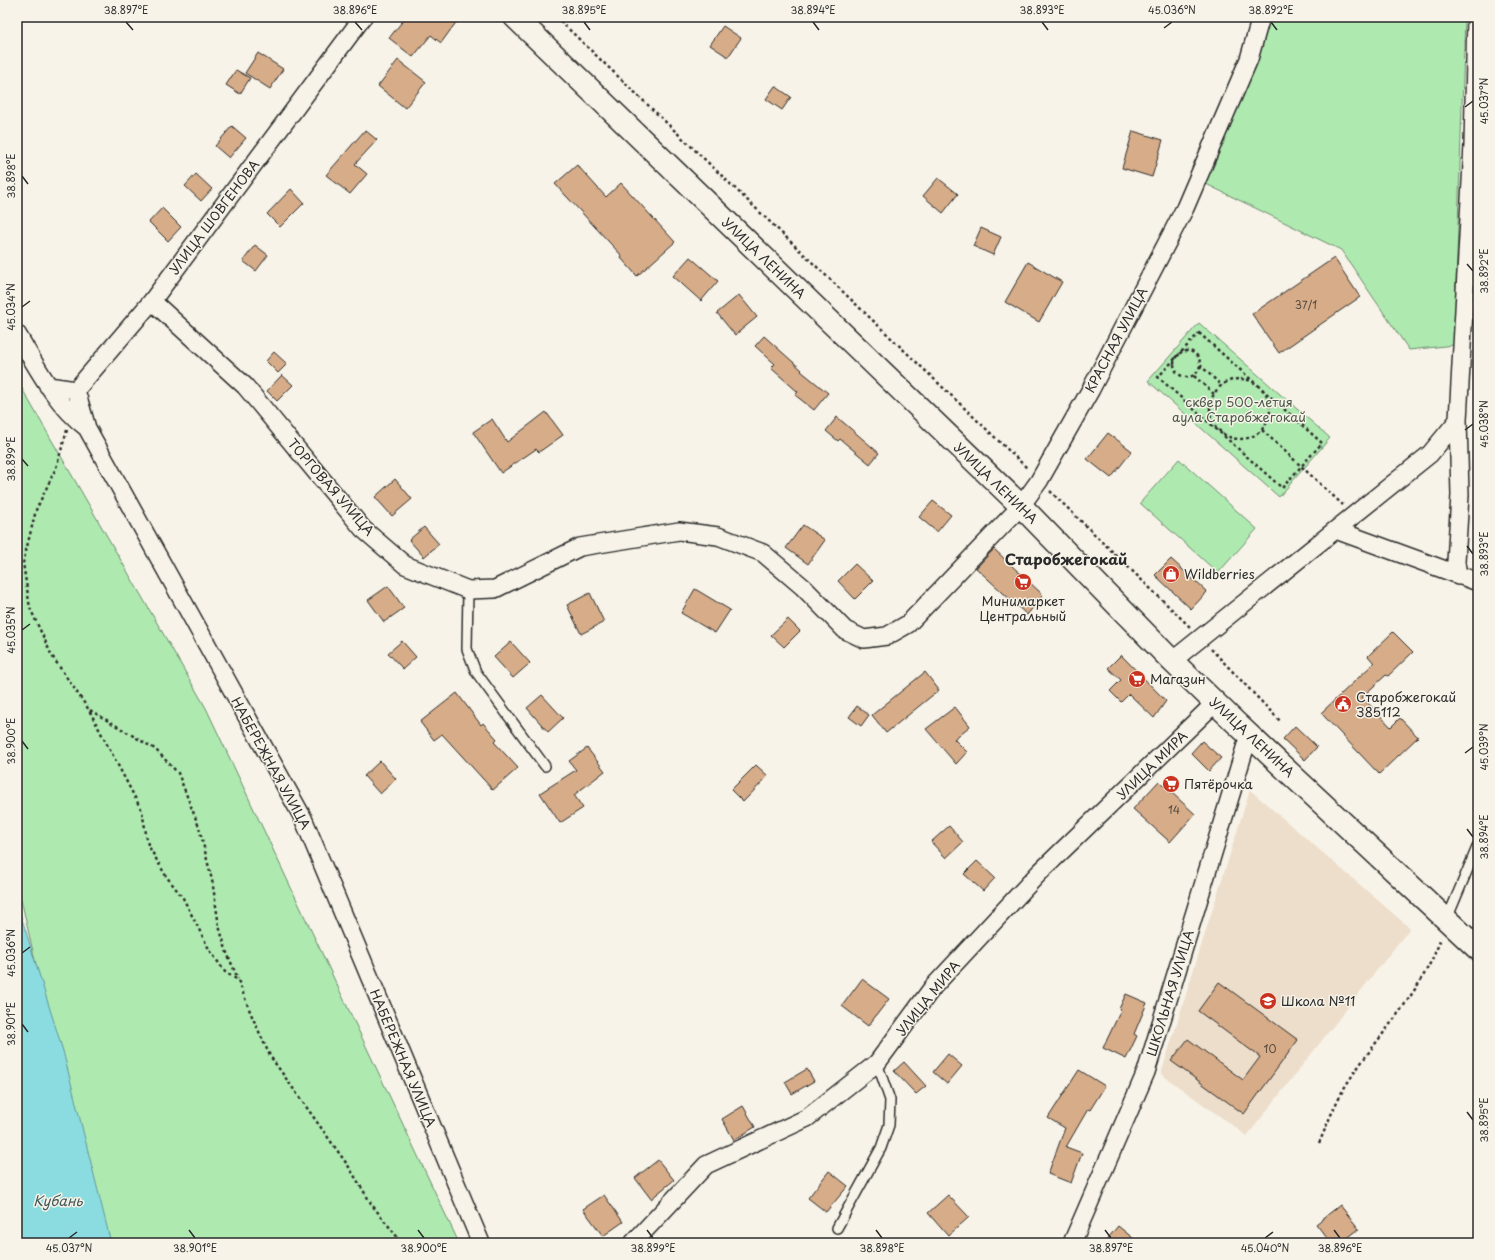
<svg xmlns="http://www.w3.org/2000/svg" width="1495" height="1260" font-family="'Playpen Sans',sans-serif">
	<rect width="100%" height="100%" fill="#f7f3e8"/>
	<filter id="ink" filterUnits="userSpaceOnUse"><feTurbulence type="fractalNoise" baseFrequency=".025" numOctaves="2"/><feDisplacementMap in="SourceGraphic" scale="8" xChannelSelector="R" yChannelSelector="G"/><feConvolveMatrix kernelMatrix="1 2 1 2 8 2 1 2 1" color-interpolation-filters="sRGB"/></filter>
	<g filter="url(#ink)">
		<path fill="#eddecb" d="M1250,790L1410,928L1247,1136L1161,1074Z"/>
		<path fill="#aeeab0" stroke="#6c8a6e" d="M1267,17H1465L1454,345L1409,350L1341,250L1202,182Z
			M1199,323L1330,438L1279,497L1148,381Z
			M17,380L206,708L459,1243H100L17,882Z
			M1179,459L1257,529L1218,573L1140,503Z"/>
		<path fill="#8adce1" stroke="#649598" d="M17,903L63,1051L111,1243H17Z"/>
		<path fill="#d7ac88" stroke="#2b2b2b" d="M406,17H460L441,43L431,35L413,57L389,38Z
			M723,26L741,38L728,57L710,45Z
			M258,53L283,69L270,89L245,73Z
			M398,60L426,82L405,108L378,86Z
			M236,70L250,78L240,94L226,85Z
			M775,86L791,97L782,110L766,99Z
			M232,126L246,138L229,158L215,146Z
			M365,130L377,140L355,164L367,174L350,194L326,175Z
			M1133,131L1163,140L1152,177L1122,168Z
			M577,165L606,197L621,183L675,242L637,276L621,258L622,256L555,184Z
			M196,174L212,189L201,201L185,186Z
			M938,178L958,194L943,213L923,196Z
			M291,189L304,203L280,227L267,214Z
			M162,208L181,227L168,241L149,222Z
			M981,228L1001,237L993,255L973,246Z
			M255,245L268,255L256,271L243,261Z
			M690,257L718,281L701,301L673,276Z
			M1334,258L1360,297L1279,353L1252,314Z
			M1028,262L1062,282L1039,322L1005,302Z
			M739,295L757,317L735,335L717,313Z
			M764,336L802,370L801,371L828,393L814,410L795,395L798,392L771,368L775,364L755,346Z
			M274,352L287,364L278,373L266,361Z
			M282,375L293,385L277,401L267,391Z
			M546,412L563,435L539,452L536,449L501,473L473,432L492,419L507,442Z
			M837,417L879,453L870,464L840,439L838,441L826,431Z
			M1108,433L1132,451L1111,478L1087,459Z
			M395,479L412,499L392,516L375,497Z
			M933,501L951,515L937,532L919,517Z
			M803,525L825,540L808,564L786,548Z
			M424,527L439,544L424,557L409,540Z
			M994,549L1043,595L1027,615L976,568Z
			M1171,559L1207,592L1191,609L1155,575Z
			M855,564L873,581L855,599L838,581Z
			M388,586L404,608L384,622L368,600Z
			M695,589L730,610L715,633L681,613Z
			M590,593L604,622L581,634L567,605Z
			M788,619L800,631L784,647L771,635Z
			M1393,632L1413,652L1388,676L1386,675L1362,697L1391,727L1400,718L1418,737L1379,774L1321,713L1374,663L1368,656Z
			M402,641L416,657L403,669L388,653Z
			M511,642L530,663L513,678L494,657Z
			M1121,655L1166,701L1154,718L1129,694L1121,702L1110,691L1121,680L1108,668Z
			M925,672L939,690L886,733L872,715Z
			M457,693L481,725L483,723L497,739L494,742L518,768L493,790L442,734L434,740L420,722Z
			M542,695L563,718L548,732L527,708Z
			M857,706L869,715L861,726L849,717Z
			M955,707L970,726L954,739L967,752L956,764L926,729Z
			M1295,726L1317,747L1305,760L1283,739Z
			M1202,741L1221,758L1209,771L1191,753Z
			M587,748L605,771L574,795L583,808L560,823L540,793L576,770L569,761Z
			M380,761L396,779L380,794L364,776Z
			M756,765L768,776L743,802L731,790Z
			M1159,781L1195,814L1170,842L1133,809Z
			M949,826L963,842L946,858L931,842Z
			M977,861L995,878L983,891L964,874Z
			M862,979L889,999L868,1026L842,1006Z
			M1219,982L1298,1040L1244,1114L1171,1061L1188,1039L1243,1080L1260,1057L1198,1011Z
			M1126,994L1147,1003L1134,1034L1137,1036L1126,1059L1103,1048L1121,1010L1119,1009Z
			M948,1054L962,1066L947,1084L933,1072Z
			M904,1062L926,1086L916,1094L894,1071Z
			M807,1069L814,1081L792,1094L785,1082Z
			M1079,1070L1105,1086L1090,1110L1088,1109L1066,1147L1082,1153L1071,1183L1048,1174L1065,1128L1048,1118Z
			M743,1106L755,1127L734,1140L722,1119Z
			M658,1160L674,1180L651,1199L635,1178Z
			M829,1171L848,1186L826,1212L808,1198Z
			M604,1195L623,1222L603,1236L583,1209Z
			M948,1195L969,1217L948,1236L928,1213Z
			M1340,1205L1359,1229L1341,1243H1331L1316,1224Z
			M1118,1226L1139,1243H1104Z"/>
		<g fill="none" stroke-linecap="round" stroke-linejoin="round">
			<g stroke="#2b2b2b" stroke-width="12">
				<path id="lane" d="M468,590L467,649L476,672L545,766
					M1447,919L1478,845
					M837,1228L881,1148L889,1125L890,1100L877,1063"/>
			</g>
			<g stroke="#2b2b2b" stroke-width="20">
				<path id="street" d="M152,301L245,386L363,529L405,565L468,590L495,589L580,547L679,531L718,536L763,553L803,587L845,630L864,639L887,636L908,624L1021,506L1039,481L1091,389L1185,208L1249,59L1261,17
					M17,334C37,367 55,404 87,428L303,818L481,1243
					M48,386L76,390L152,301L363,17
					M76,390L87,428
					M1336,530L1478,582
					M1458,576L1456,562L1460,495L1458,420L1473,145L1476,17
					M1172,661L1430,454L1458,420
					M633,1243L706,1165L807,1118L877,1063L933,987L1039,873L1216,702
					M1072,1243L1146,1072L1249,735"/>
			</g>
			<g stroke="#2b2b2b" stroke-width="25">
				<path id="secondary" d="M515,17L1021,506L1172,661L1234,721L1478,949"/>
			</g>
			<path stroke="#2b2b2b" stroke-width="2.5" stroke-dasharray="3 3" stroke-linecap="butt" d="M556,17L1028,469
				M1199,333L1322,443L1282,488L1158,377Z
				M1174 364a13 13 0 1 1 26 0a13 13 0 1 1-26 0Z
				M1200,365L1222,386
				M1194,376L1214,394
				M1210 409a30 30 0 1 1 60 0a30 30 0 1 1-60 0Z
				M67,430L56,468L36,510L23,563L30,608L52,656L89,710L142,811L148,845L166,876L183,898L209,949L225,972L238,980L251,1014L270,1056L349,1167L372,1205L402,1243
				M1262,430L1343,505
				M1050,491L1190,627
				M1211,649L1281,722
				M90,710L155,749L178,773L199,827L212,880L219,926L227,953L238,979
				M1319,1143C1328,1123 1336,1100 1348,1082C1379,1034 1422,992 1441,938"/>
			<use href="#lane" stroke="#f7f3e8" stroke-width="9"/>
			<use href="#street" stroke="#f7f3e8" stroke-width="17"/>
			<use href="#secondary" stroke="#f7f3e8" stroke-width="22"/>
		</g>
	</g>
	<path fill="none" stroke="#2b2b2b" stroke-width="1.5" d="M126,22L133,30M355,22L362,30M584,22L590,30M813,22L819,30M1042,22L1048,30M1271,22L1277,30M1164,28L1172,22M1465,107L1473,101M22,176L28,184M1467,264L1473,271M22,307L30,301M1465,430L1473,424M22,459L28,466M1467,546L1473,554M22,630L30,624M22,741L28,749M1465,753L1473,747M1467,829L1473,837M22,953L30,947M22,1024L28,1032M1467,1112L1473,1120M189,1230L195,1238M418,1230L424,1238M647,1230L653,1238M876,1230L882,1238M1105,1230L1111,1238M1334,1230L1340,1238M69,1238L77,1232M1265,1238L1273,1232"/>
	<defs>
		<g id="shop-disc" transform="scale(0.9)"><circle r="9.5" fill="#c8321e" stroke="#f7f3e8"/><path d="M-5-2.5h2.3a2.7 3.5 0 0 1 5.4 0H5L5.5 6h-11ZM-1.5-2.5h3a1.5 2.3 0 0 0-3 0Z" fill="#fff"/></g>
		<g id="supermarket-disc" transform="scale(0.9)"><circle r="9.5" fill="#c8321e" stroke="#f7f3e8"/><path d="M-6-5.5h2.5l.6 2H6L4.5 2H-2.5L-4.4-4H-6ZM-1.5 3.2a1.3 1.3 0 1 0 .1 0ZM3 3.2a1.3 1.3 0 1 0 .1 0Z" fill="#fff"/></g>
		<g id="civic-disc" transform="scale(0.9)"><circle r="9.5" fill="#c8321e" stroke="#f7f3e8"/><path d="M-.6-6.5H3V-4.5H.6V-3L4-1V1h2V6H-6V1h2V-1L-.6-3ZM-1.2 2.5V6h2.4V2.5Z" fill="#fff"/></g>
		<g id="school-disc" transform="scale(0.9)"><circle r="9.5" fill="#c8321e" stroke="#f7f3e8"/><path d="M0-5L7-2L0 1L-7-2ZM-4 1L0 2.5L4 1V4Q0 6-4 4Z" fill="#fff"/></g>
	</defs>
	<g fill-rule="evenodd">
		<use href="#shop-disc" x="1171" y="574"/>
		<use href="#supermarket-disc" x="1023" y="582"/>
		<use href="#supermarket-disc" x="1137" y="679"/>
		<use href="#civic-disc" x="1343" y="704"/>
		<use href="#supermarket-disc" x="1171" y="784"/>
		<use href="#school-disc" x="1268" y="1001"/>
	</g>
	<g text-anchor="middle" stroke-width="3" stroke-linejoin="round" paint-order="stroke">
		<g font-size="11" fill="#564b42">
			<text x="1306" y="309">37/1</text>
			<text x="1174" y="814">14</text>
			<text x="1270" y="1053">10</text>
		</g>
		<g font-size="13" fill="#2b2b2b" stroke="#f7f3e8">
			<text transform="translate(214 217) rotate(-53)" y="5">УЛИЦА ШОВГЕНОВА</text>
			<text transform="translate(764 258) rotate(44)" y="5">УЛИЦА ЛЕНИНА</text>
			<text transform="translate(1116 340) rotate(-62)" y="5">КРАСНАЯ УЛИЦА</text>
			<text transform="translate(996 483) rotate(44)" y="5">УЛИЦА ЛЕНИНА</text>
			<text transform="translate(331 487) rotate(49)" y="5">ТОРГОВАЯ УЛИЦА</text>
			<text transform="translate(1252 737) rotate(43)" y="5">УЛИЦА ЛЕНИНА</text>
			<text transform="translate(271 763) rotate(61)" y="5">НАБЕРЕЖНАЯ УЛИЦА</text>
			<text transform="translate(1152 765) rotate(-44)" y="5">УЛИЦА МИРА</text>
			<text transform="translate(1170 993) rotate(-73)" y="5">ШКОЛЬНАЯ УЛИЦА</text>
			<text transform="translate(928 998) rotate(-51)" y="5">УЛИЦА МИРА</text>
			<text transform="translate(403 1058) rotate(67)" y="5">НАБЕРЕЖНАЯ УЛИЦА</text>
		</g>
		<g font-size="13" fill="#4c5b4c" stroke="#f7f3e8">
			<text x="1239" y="407">сквер 500-летия<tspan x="1239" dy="15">аула Старобжегокай</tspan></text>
		</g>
		<g font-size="13" fill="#2b2b2b" stroke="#f7f3e8" text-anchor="start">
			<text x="1184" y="579">Wildberries</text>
			<text x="1023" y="606" text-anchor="middle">Минимаркет<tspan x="1023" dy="15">Центральный</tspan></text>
			<text x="1150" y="684">Магазин</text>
			<text x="1356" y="702">Старобжегокай<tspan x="1356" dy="15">385112</tspan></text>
			<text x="1184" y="789">Пятёрочка</text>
			<text x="1281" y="1006">Школа №11</text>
		</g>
		<g font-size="14" font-style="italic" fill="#435758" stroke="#f7f3e8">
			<text x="58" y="1206">Кубань</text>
		</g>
		<g font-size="15" font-weight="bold" fill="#2b2b2b" stroke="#f7f3e8">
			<text x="1066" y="565">Старобжегокай</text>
		</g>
	</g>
	<rect width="1495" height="1260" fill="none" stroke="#f7f3e8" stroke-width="44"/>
	<rect x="22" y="22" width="1451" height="1216" fill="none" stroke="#2b2b2b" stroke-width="1.5"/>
	<g font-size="10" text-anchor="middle" fill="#2b2b2b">
		<text x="126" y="14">38.897°E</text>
		<text x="355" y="14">38.896°E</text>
		<text x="584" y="14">38.895°E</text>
		<text x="813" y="14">38.894°E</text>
		<text x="1042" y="14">38.893°E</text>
		<text x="1172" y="14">45.036°N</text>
		<text x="1271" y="14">38.892°E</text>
		<text transform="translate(1484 101) rotate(-90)" y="4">45.037°N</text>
		<text transform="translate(11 176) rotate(-90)" y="4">38.898°E</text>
		<text transform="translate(1484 271) rotate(-90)" y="4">38.892°E</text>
		<text transform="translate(11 307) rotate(-90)" y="4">45.034°N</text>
		<text transform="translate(1484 424) rotate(-90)" y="4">45.038°N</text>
		<text transform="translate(11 459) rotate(-90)" y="4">38.899°E</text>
		<text transform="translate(1484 554) rotate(-90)" y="4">38.893°E</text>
		<text transform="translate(11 630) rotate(-90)" y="4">45.035°N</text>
		<text transform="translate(11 741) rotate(-90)" y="4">38.900°E</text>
		<text transform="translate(1484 747) rotate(-90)" y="4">45.039°N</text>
		<text transform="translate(1484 837) rotate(-90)" y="4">38.894°E</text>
		<text transform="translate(11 953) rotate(-90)" y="4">45.036°N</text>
		<text transform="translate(11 1024) rotate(-90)" y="4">38.901°E</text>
		<text transform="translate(1484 1120) rotate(-90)" y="4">38.895°E</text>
		<text x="69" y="1252">45.037°N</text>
		<text x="195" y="1252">38.901°E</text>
		<text x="424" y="1252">38.900°E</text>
		<text x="653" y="1252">38.899°E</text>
		<text x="882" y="1252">38.898°E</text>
		<text x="1111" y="1252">38.897°E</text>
		<text x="1265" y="1252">45.040°N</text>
		<text x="1340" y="1252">38.896°E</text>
	</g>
</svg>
